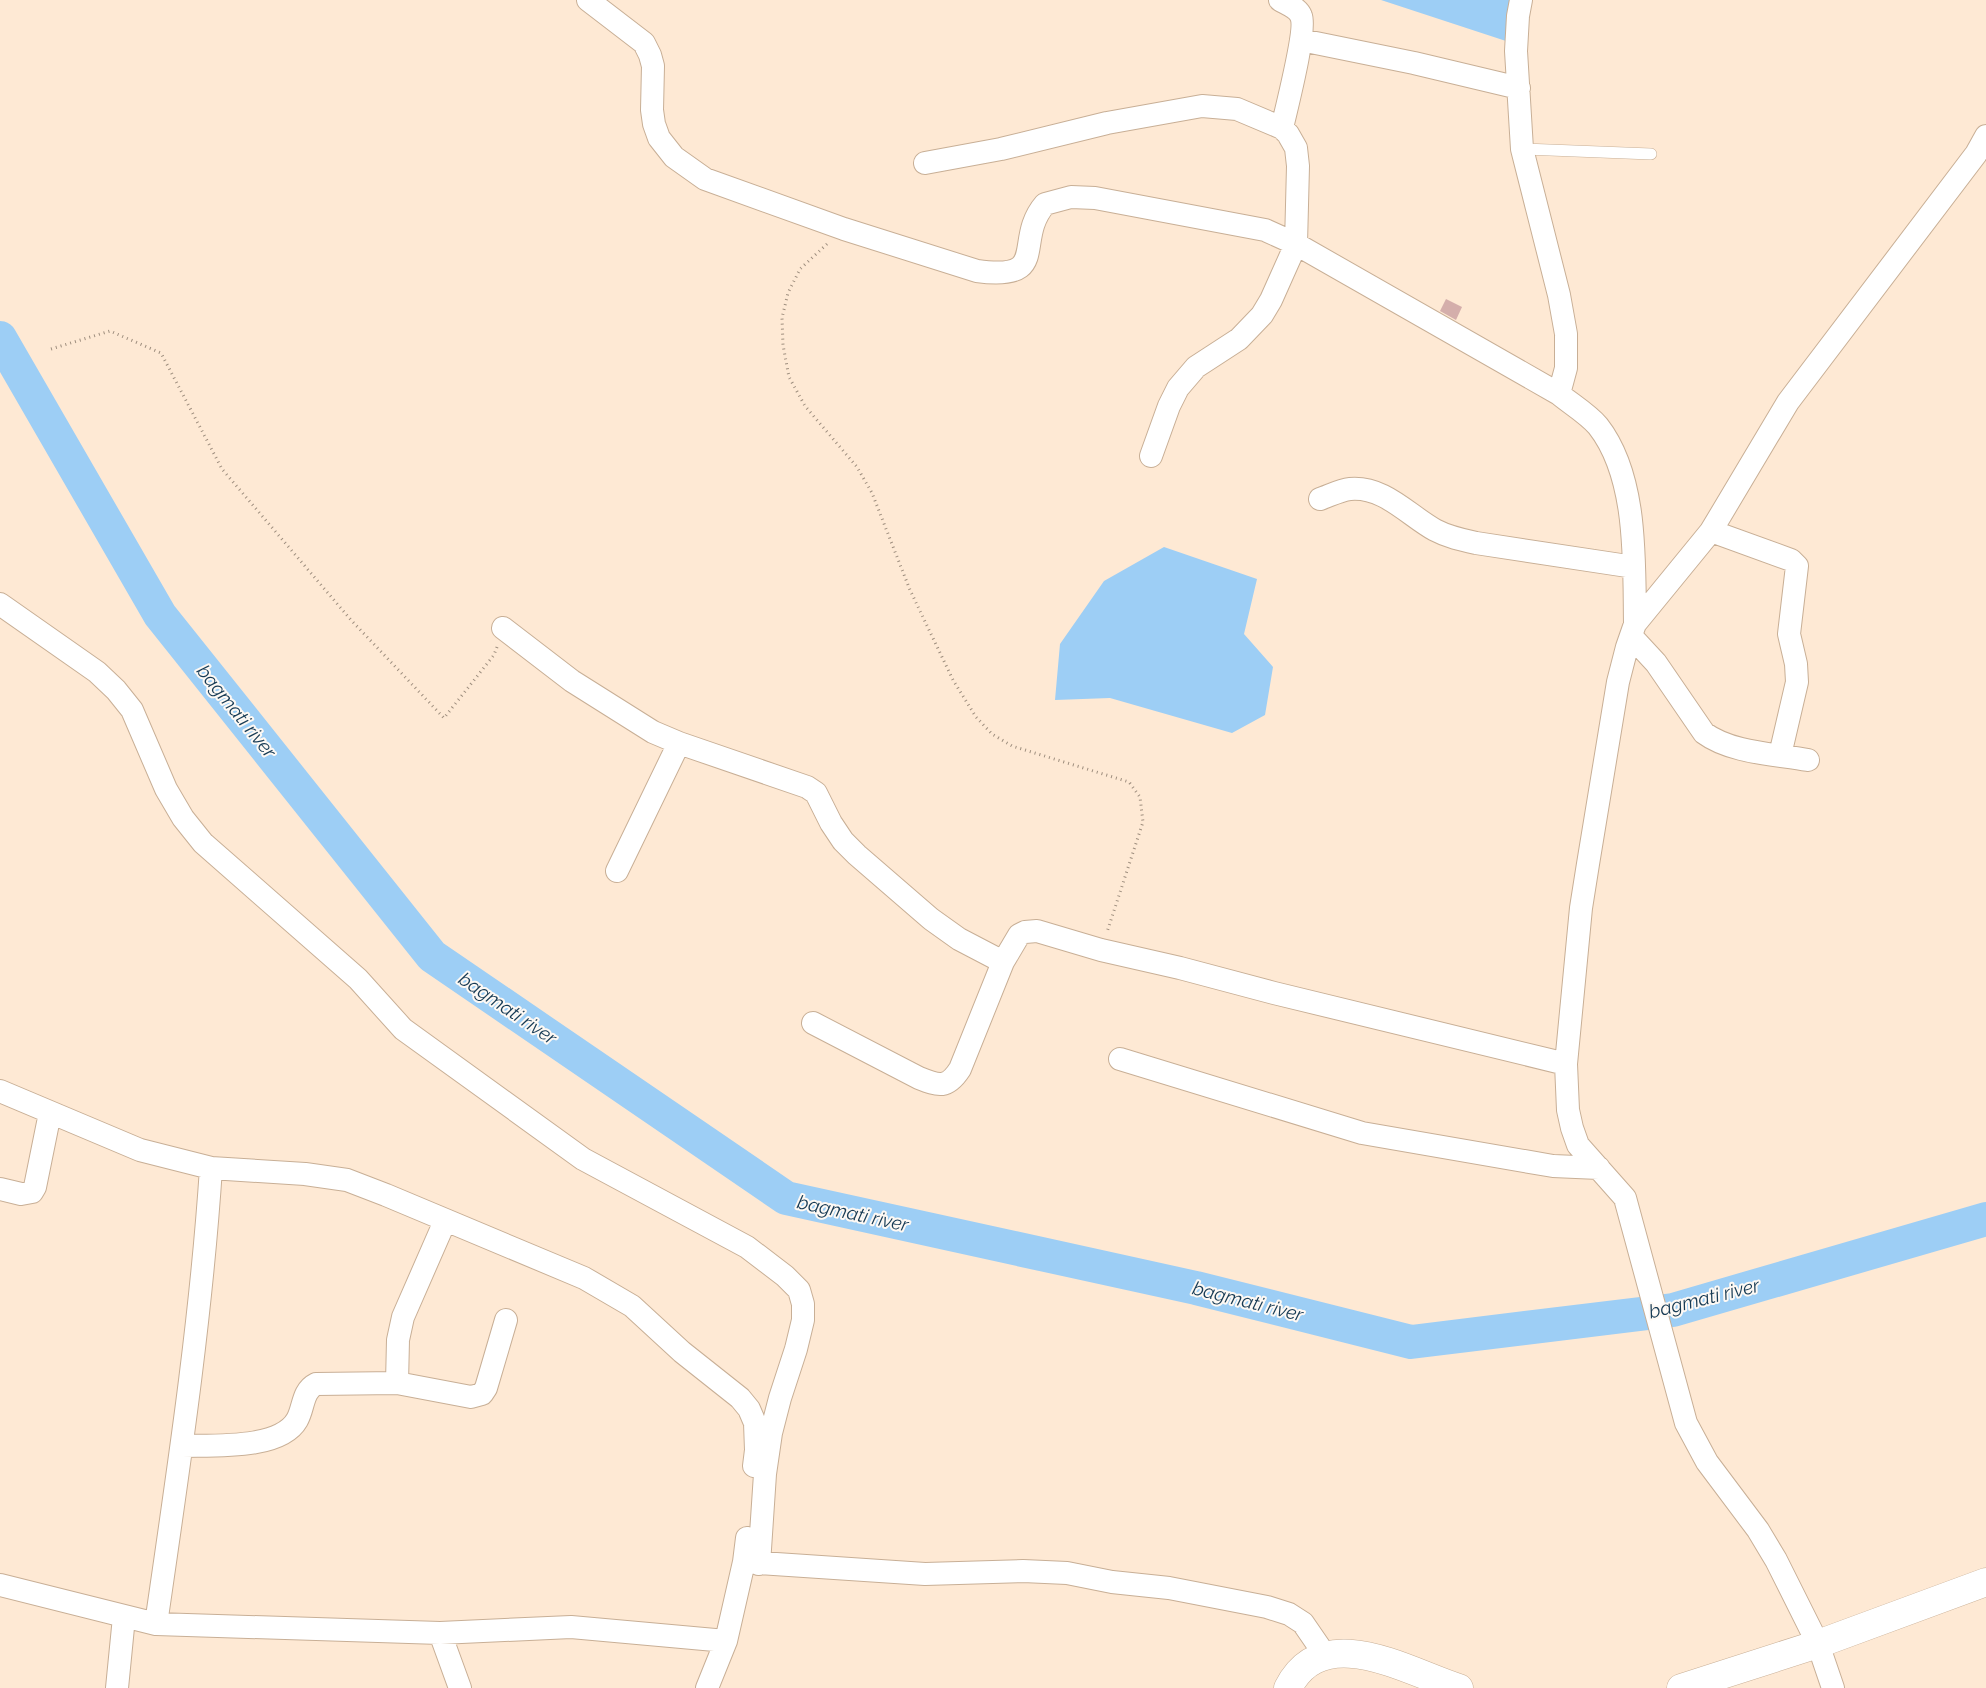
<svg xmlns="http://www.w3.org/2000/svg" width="1986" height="1688" font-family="Raleway,sans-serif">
	<rect width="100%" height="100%" fill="#fee9d4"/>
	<path fill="#9dcef5" d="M1381,0H1516L1509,42Z
		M1164,547L1257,579L1244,634L1273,667L1265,715L1232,733L1110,698L1055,700L1060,644L1104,581Z"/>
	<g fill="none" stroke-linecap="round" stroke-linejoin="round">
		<path stroke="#9dcef5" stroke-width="34" d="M0,338L160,615L432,956L786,1198L1196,1288L1411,1342L1673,1310L1986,1219"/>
	</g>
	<path fill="#d4aeab" d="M1446,299L1462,307L1456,320L1440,311Z"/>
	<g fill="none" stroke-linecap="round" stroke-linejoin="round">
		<g stroke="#c8af96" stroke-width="12">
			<path id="lane" d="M1522,149L1651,154"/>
		</g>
		<g stroke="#c8af96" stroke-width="24">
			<path id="street" d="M588,0L644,43L650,55L653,66L652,110L654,124L659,138L674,157L705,179L844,229L977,271C1052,281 1013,241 1045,204L1071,197L1095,198L1265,230L1296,244L1559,394C1571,404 1588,414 1598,426C1638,477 1634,562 1635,624
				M1280,0C1287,4 1298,8 1301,16C1307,29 1286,110 1282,128
				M1521,0L1518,16L1516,51L1522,149L1559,295L1566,334V368L1559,394
				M1301,40L1414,63L1519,88
				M925,163L1001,149L1107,123L1202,106L1237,109L1282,128L1288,134L1296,148L1298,166L1296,244L1271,300L1262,315L1239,339L1196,367L1178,388L1169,406L1151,456
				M1320,499C1329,496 1340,490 1350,489C1384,486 1408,515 1435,530C1448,537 1462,540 1476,543L1634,567
				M1711,531L1791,560L1797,566L1789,634L1796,664L1797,682L1780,755
				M0,604L97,672L116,690L132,710L166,789L183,818L203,843L358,979L403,1029L583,1159L747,1247L785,1276L799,1290L803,1304V1320L796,1349L780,1398L771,1433L765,1474L759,1564
				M503,628L572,681L653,732L679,743L807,787L816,793L831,823L843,841L857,855L931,919L959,939L1003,962
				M1631,636L1656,663L1704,733C1731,753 1775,754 1808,760
				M617,871L679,743
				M813,1023L919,1078C939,1086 947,1089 960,1069L1003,962L1019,935L1025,932L1037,931L1101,950L1180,968L1274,993L1566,1064
				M1120,1059L1362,1133L1553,1166L1599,1168
				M0,1091L140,1150L211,1168L305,1174L347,1180L386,1195L584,1278L632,1306L682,1352L740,1398L749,1409L755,1423L756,1450L754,1466
				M0,1189L21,1194L32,1192L35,1187L50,1113
				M397,1383L398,1340L403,1317L445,1221
				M182,1446C212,1445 280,1450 297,1420C304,1408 302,1391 316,1384L397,1383L471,1397L482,1394L486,1388L506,1320
				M745,1562L925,1574L1023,1571L1067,1573L1112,1582L1169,1588L1267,1607L1289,1614L1303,1623L1325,1655
				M0,1585L156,1624L440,1633L460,1688
				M156,1624C178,1472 201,1321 211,1168
				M440,1633L571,1627L726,1641
				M117,1688L124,1617
				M707,1688L726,1641L744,1562L747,1538
				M1833,1688L1818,1644L1776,1560L1758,1530L1707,1462L1686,1423L1625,1198L1578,1145L1572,1128L1568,1110L1566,1064L1581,908L1588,864L1618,682L1627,647L1635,624L1711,531L1788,402L1976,154L1986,136"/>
		</g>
		<g stroke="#c8af96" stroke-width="29">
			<path id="secondary" d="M1288,1688C1323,1619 1408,1672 1459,1688
				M1681,1688L1818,1644L1986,1582"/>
		</g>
		<path stroke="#9e8e7e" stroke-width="3" stroke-dasharray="1 4" stroke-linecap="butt" d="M827,244L800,269L788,293L782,318L783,345L789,377L805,406L857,467L872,493L910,590L953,680L976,717L992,734L1012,746L1129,782L1140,797L1143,822L1107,932
			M51,349L110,331L161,353L222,469L351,620L444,718L494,655L497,647"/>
		<use href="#lane" stroke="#fff" stroke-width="11"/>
		<use href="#street" stroke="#fff" stroke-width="22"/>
		<use href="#secondary" stroke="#fff" stroke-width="28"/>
	</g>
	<g text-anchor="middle" stroke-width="4" stroke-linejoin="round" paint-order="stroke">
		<g font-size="19" font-style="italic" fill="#163a54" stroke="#fef9f4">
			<text transform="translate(237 711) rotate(51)" y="7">bagmati river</text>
			<text transform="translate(508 1008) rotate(34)" y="7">bagmati river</text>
			<text transform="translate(853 1213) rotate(12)" y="7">bagmati river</text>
			<text transform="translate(1704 1298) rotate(-14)" y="7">bagmati river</text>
			<text transform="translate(1248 1301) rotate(14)" y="7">bagmati river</text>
		</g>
	</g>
</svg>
